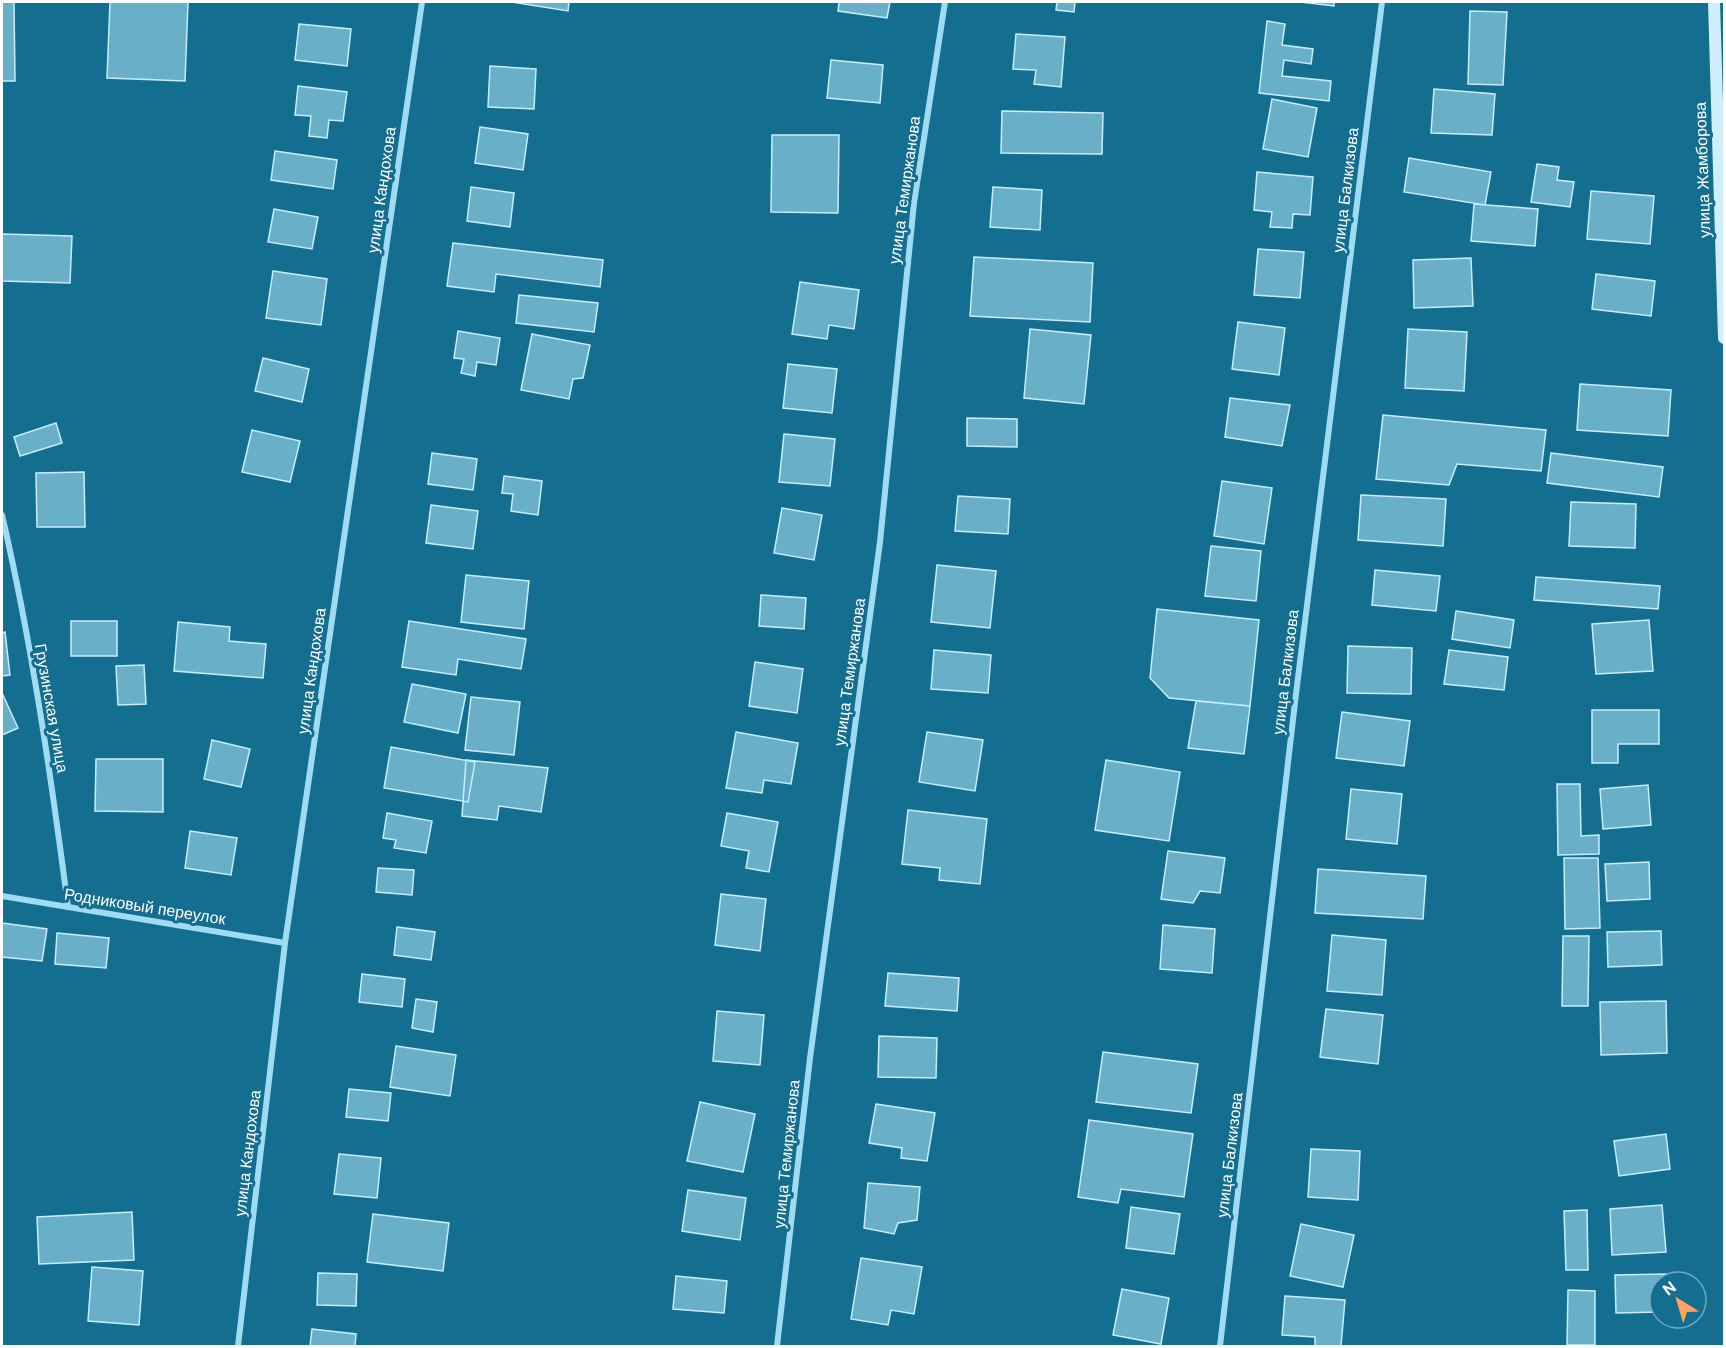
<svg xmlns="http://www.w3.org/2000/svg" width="1726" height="1348" font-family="'DM Sans',sans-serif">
	<rect width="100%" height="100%" fill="#146e8f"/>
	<path fill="#69afc8" stroke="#c6eefc" stroke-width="1.5" d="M2,2H14L15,81H2Z
		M110,2H188L185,81L107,78Z
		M512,2H569L568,11Z
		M839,2H890L887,18L838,11Z
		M1057,2H1075L1074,12L1056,10Z
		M1300,2H1334V6Z
		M1470,11L1507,12L1503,85L1468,84Z
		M1267,21L1285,24L1282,45L1313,49L1311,64L1284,60L1282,76L1331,81L1329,101L1259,93Z
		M299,24L351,29L347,66L295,60Z
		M1016,34L1065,37L1061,87L1034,84L1036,70L1013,69Z
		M831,60L883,65L880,103L827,98Z
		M490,66L536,69L534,109L488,107Z
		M298,86L347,92L343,121L329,120L327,138L309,136L311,116L295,115Z
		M1434,89L1495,94L1492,135L1431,133Z
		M1272,99L1317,108L1308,157L1263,149Z
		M1002,111L1103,113L1102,154L1001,153Z
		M480,127L528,134L523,170L475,163Z
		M772,135H839L838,213L771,212Z
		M275,151L337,160L333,189L271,180Z
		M1409,158L1491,172L1485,205L1404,192Z
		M1537,164L1559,167L1557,180L1574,182L1570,207L1531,202Z
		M1257,172L1313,177L1310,215L1293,214L1292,228L1270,227L1272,212L1254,210Z
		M471,187L514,193L510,227L467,221Z
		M993,187L1042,190L1040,230L990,227Z
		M1591,191L1654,196L1650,244L1587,239Z
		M1474,204L1538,209L1535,246L1471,241Z
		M274,209L318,217L312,249L268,242Z
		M2,234L72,236L70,283L2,281Z
		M453,243L603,260L600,287L496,274L494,292L447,286Z
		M1258,249L1304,252L1300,298L1254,295Z
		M974,257L1093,263L1090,322L970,316Z
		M1471,258L1473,306L1414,308L1413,260Z
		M273,271L327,279L321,325L266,318Z
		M1596,274L1655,281L1651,316L1592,309Z
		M800,282L859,290L854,329L829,325L827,339L792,334Z
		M519,295L598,303L594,332L516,323Z
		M1238,322L1285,328L1279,375L1232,369Z
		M1030,329L1091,335L1084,404L1024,398Z
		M1408,329L1467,332L1464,391L1405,388Z
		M458,331L500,338L496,365L477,362L475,376L461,373L464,359L454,358Z
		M532,334L590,345L583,378L573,379L569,399L521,390Z
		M263,358L309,369L302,402L255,391Z
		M788,364L837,369L832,413L783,408Z
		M1580,384L1671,390L1668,436L1577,430Z
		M1230,398L1290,405L1282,446L1225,437Z
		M1383,415L1546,430L1541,471L1457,464L1449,485L1376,479Z
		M967,418L1017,419V447L967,446Z
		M56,423L62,443L20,456L14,437Z
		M252,430L300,441L290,482L242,472Z
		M784,434L835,439L830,486L779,482Z
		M432,453L477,459L473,490L428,484Z
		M1551,453L1663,467L1659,497L1547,483Z
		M84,472L85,527H37L36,473Z
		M504,476L542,481L538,515L511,511L513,494L502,493Z
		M1222,481L1272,488L1264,544L1214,536Z
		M1361,495L1446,499L1443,546L1358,540Z
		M958,496L1010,499L1008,534L955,531Z
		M1571,502L1636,504L1635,548L1569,546Z
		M431,505L478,511L473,549L426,543Z
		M782,508L822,515L814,560L774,553Z
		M1211,546L1261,551L1256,601L1205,596Z
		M937,565L996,571L990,628L931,622Z
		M1375,570L1440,576L1436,611L1372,605Z
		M466,575L529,581L524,629L461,622Z
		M1536,577L1660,586L1658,609L1534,600Z
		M761,595L806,598L804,629L759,626Z
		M1157,609L1259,620L1250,706L1169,698L1150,678Z
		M1456,611L1514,620L1510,648L1452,639Z
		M1649,620L1653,671L1596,674L1592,624Z
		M71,621H117V656H71Z
		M409,621L526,639L521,669L458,659L456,675L402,667Z
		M178,622L230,627L229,641L266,644L263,678L174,671Z
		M5,632L10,675L2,676V633Z
		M1348,646L1412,648L1411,694L1347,693Z
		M934,650L991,655L988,693L931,689Z
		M1449,650L1508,657L1504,690L1444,684Z
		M755,662L803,669L797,713L749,706Z
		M144,665L146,704L118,705L116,666Z
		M412,684L466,694L458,733L404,722Z
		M3,695L18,728L2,735V696Z
		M471,697L520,702L514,755L465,750Z
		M1196,701L1250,706L1244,754L1188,748Z
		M1592,710H1659V744H1618V763H1592Z
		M1342,712L1410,721L1404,766L1336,758Z
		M736,732L798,743L791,784L764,780L762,793L726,788Z
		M927,732L983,740L975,791L919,782Z
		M212,740L250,749L241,787L204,779Z
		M391,747L475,762L468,802L384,788Z
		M96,759H163V812L95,811Z
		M466,760L548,768L541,812L499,806L497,820L462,816Z
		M1106,760L1180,772L1169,841L1095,830Z
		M1557,784H1580L1581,836L1599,835V854L1558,855Z
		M1648,785L1651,825L1603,829L1600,789Z
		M1351,789L1402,794L1397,844L1346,839Z
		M908,810L987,819L980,884L939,880L940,868L902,864Z
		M387,813L432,821L426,853L394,848L396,840L383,838Z
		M727,813L778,822L769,872L746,868L749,851L721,846Z
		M190,831L237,838L231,875L185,868Z
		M1168,851L1225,858L1220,893L1200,891L1193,903L1161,899Z
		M1564,858H1598L1600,928L1565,929Z
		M1649,862L1650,899L1607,901L1605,864Z
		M378,868L414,870L412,895L376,892Z
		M1318,869L1426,876L1423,919L1315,913Z
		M721,894L766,899L760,951L715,945Z
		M2,923L47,929L42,961L2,957Z
		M1163,925L1215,929L1212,973L1160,969Z
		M397,927L435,932L431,960L394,955Z
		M1661,931L1662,965L1608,967L1607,932Z
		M57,933L109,938L106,968L55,964Z
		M1332,935L1386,940L1382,995L1327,991Z
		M1563,936H1589L1588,1006H1562Z
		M888,973L959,978L957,1011L885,1006Z
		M362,974L405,979L402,1007L359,1002Z
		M416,999L437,1002L433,1032L412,1028Z
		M1666,1001L1667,1053L1601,1055L1600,1002Z
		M1326,1009L1383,1015L1378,1064L1320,1057Z
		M717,1011L764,1015L760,1065L713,1061Z
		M879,1036L937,1038L936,1078L878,1077Z
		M396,1046L456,1055L450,1096L390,1087Z
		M1103,1052L1198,1064L1191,1113L1096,1102Z
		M349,1089L391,1093L388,1121L346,1117Z
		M700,1102L755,1114L743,1172L687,1161Z
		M876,1104L935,1113L927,1161L901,1158L902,1148L869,1143Z
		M1089,1120L1193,1134L1184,1197L1121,1189L1118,1203L1078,1197Z
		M1666,1134L1670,1169L1619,1176L1614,1141Z
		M1311,1149L1360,1151L1358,1200L1308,1197Z
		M339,1154L381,1158L377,1198L334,1194Z
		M868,1183L920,1187L917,1220L898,1223L894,1234L864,1228Z
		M688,1190L746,1198L740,1240L682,1231Z
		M1662,1205L1666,1252L1612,1255L1610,1209Z
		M1131,1207L1180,1214L1174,1254L1126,1248Z
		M1587,1210L1588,1270H1566L1564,1211Z
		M132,1212L134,1260L39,1264L37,1217Z
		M373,1214L449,1223L443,1271L367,1262Z
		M1301,1224L1354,1235L1343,1287L1290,1276Z
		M861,1258L922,1267L914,1314L891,1310L888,1325L851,1319Z
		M92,1267L143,1271L139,1325L88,1321Z
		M318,1273L357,1274L356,1306L317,1305Z
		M1666,1274V1282H1660V1312L1616,1313L1615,1275Z
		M676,1276L727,1281L724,1313L673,1309Z
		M1122,1289L1169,1298L1161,1344L1113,1335Z
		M1568,1290L1595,1291V1345H1567Z
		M1285,1296L1345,1300L1341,1346H1315V1337L1282,1335Z
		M312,1329L356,1334L355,1346H310Z"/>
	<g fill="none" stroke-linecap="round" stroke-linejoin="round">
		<path stroke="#a0dcf1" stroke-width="6" d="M2,515C32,644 51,776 68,907
			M2,896L285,943
			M238,1346L285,943L422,2
			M777,1346L810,1058L880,542L914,203L945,2
			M1220,1346L1296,694L1382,2"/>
		<path stroke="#ceeffb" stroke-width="12" d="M1714,2L1724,338"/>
	</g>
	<g text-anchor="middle" stroke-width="6" stroke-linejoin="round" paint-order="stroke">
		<g font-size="16" fill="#fff" stroke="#146e8f">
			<text transform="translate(1702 170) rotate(-92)" y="6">улица Жамборова</text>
			<text transform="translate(381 190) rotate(-82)" y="6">улица Кандохова</text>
			<text transform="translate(904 190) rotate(-82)" y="6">улица Темиржанова</text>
			<text transform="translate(1345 190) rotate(-83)" y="6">улица Балкизова</text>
			<text transform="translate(311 671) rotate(-82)" y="6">улица Кандохова</text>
			<text transform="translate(849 672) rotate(-82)" y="6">улица Темиржанова</text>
			<text transform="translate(1285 672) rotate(-83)" y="6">улица Балкизова</text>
			<text transform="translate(52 708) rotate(80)" y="6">Грузинская улица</text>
			<text transform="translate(145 906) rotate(9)" y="6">Родниковый переулок</text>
			<text transform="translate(247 1153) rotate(-83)" y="6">улица Кандохова</text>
			<text transform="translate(786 1154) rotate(-84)" y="6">улица Темиржанова</text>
			<text transform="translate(1229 1155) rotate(-83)" y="6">улица Балкизова</text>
		</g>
	</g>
	<rect width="1726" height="1348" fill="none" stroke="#ffffff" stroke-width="6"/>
	<g transform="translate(1678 1300) rotate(323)"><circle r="28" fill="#146e8f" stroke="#72a8bc" stroke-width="1.5"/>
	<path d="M0-4.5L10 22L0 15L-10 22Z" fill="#ffa35f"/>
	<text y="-9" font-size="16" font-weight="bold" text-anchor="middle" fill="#ffffff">N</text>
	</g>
</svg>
